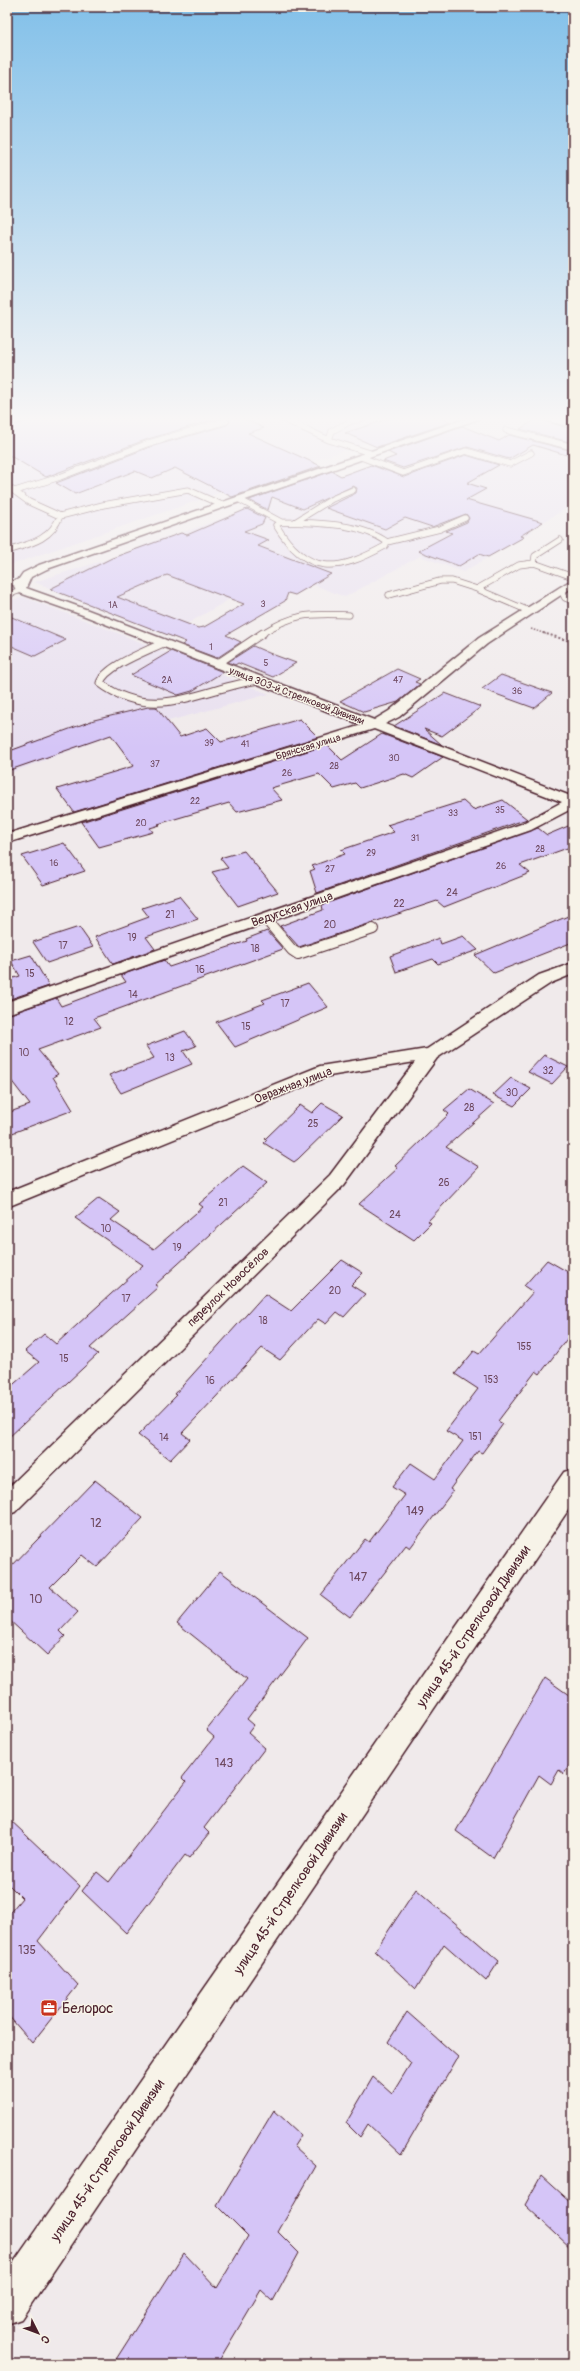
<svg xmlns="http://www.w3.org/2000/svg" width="580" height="2371" font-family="Pangolin,sans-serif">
	<rect width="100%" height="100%" fill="#f0eaeb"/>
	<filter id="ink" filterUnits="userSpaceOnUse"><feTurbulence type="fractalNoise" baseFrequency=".025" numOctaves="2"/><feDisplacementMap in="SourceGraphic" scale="8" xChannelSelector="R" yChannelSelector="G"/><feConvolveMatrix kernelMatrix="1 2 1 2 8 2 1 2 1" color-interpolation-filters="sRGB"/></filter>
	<g filter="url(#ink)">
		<path fill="#e8dfef" d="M7,417H441L7,566Z
			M470,430L487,436L508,440L512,438L573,457V501L564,507L567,508L530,530L533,531L463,572L420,556L345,597L278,571L168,635L34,582L118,556L167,536L170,537Z
			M23,597L100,626L269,694L108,737L7,774V601Z"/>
		<path fill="#d5c5f7" stroke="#4a1f2b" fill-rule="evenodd" d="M42,417H223L148,439L46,477L7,454V427Z
			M228,417H240L264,428L248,433L321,466L232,497L175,468L152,478L135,471L75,494L56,483L150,447L227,425L230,422Z
			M394,417H438L451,422L377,447L345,433Z
			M537,419L573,429V443L520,429Z
			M462,426L499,441L509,435L573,451V457L533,445L509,459L467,447L403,468L383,461L396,456L388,452Z
			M466,455L499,465L467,483L486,489L466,500L543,522L520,536L524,537L488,557L479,554L459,566L418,551L452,533L446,531L467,522L469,518L466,514L432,527L405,518L385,529L326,508L356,493L357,488L353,486L303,509L272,497L268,510L249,500L332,471L341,476L371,465L404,477Z
			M247,509L265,518L262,524L244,531L269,540L258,546L331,574L295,595L288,593L285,601L226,635L241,642L217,658L182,645L186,642L50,589L112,558L181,533L187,535ZM167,575L244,604L204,627L198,628L117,597Z
			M7,615L66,640L35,656L7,644Z
			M253,646L269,653L296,663L273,677L238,663L235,665L228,662Z
			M171,651L223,672L192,691L178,695L131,675Z
			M397,669L420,679L415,682L420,684L398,702L364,712L340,701Z
			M501,675L552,693L534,708L482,689Z
			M445,693L481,707L442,736L424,729L442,745L394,726Z
			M148,707H156L180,737L207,728L221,742L300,719L318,737L74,812L57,789L134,766L111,735L7,771V752L94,720Z
			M382,734L443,757L413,778L404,774L360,788L355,783L334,789L319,774L271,788L282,800L237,812L229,803L158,824L160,825L150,828L153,832L99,847L81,822L327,745L342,760Z
			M503,800L527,819L317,893L310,871L315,869L312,866L345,854L341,850L394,832L387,825L463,801L473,810Z
			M573,824V846L520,865L530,873L444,907L437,901L299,947L280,926L323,910L322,905L538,828L547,835Z
			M64,843L85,871L43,885L22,856Z
			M244,851L278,892L238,906L212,872L228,868L220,858Z
			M179,896L198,919L146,937L155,949L113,964L95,937L149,917L142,908Z
			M573,914V942L494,973L475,955Z
			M79,927L93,947L47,963L33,942Z
			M267,931L283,949L94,1018L101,1027L38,1050L58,1074L53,1077L73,1110L7,1135V1113L30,1105L7,1075V1015L56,998L61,1006L126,982L121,975L164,960L169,967L247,941L246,939Z
			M463,936L478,950L438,964L433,959L396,972L390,956L439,938L441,944Z
			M31,955L49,986L7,1000V980L20,976L11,961Z
			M308,983L328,1007L235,1047L216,1022L265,1003L262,1000Z
			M185,1031L196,1046L183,1051L192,1064L121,1093L109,1075L154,1058L146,1046Z
			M544,1055L568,1067L552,1084L528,1072Z
			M511,1078L531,1089L514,1106L493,1095Z
			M469,1089L494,1104L446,1147L479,1167L428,1221L431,1223L414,1240L359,1204L398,1168L395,1166L449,1114L444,1110Z
			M322,1103L343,1115L298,1159L294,1162L264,1143L267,1140L265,1139L300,1105L312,1113Z
			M243,1166L267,1183L155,1285L158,1287L90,1348L98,1354L7,1439V1390L39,1362L25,1351L44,1334L56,1344L143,1265L75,1218L99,1198L120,1212L111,1220L154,1249L203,1207L199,1204Z
			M342,1260L363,1273L351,1285L365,1294L344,1317L337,1312L326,1324L318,1319L280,1360L262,1348L182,1433L190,1439L170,1460L138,1435L177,1395L175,1394L265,1294L291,1311Z
			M547,1260L573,1275V1331L540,1374L536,1371L498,1421L503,1424L482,1453L478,1451L450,1489L453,1491L410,1548L406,1545L350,1617L321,1595L365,1539L369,1542L405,1495L392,1487L411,1463L435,1479L463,1441L446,1431L478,1389L455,1374L474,1351L479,1354L533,1292L524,1286Z
			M95,1480L143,1518L97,1567L82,1555L50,1587L78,1612L60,1631L65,1636L47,1655L7,1618V1571Z
			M220,1571L308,1638L247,1719L254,1725L248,1733L265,1748L204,1828L209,1833L189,1858L185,1855L126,1933L82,1891L97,1872L109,1882L186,1782L182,1778L214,1737L206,1730L247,1679L177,1623Z
			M545,1678L573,1698V1759L564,1774L559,1770L551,1784L539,1775L493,1858L456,1831Z
			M7,1817L80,1886L38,1941L78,1985L32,2043L7,2014V1916L22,1898L7,1883Z
			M416,1889L499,1961L486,1981L444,1944L416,1989L375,1951Z
			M407,2012L458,2057L401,2155L368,2124L360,2137L346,2123L373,2077L392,2094L411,2063L388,2042Z
			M274,2110L301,2135L294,2146L316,2166L278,2232L299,2253L273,2301L261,2290L217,2364H113L184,2253L217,2288L248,2236L217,2205Z
			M541,2176L573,2205V2250L525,2205Z"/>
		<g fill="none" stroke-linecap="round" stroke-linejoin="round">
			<g stroke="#4a1f2b" stroke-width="7">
				<path id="service-far2" d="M279,417L329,440
					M366,417L351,421L332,431L329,440L370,453
					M506,430L573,447
					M361,457L403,473L466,451L510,464L531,453
					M7,486L29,502L60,516C51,540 30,544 7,551
					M15,491L60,477L149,443L226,421
					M240,500L281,522
					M60,516L103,505L188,490L222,505
					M281,522C314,523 359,522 387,542L385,546C338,572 307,577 276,525Z
					M295,522L332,499L353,490
					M387,542L440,529L465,518
					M534,563L535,556L560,540
					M7,582L20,583
					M561,590L565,598L573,601
					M7,595L21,590
					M389,595L440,581H452L477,589
					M529,611L477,589L519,565L534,563L573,577
					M261,634C296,612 310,614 349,615"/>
			</g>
			<g stroke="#4a1f2b" stroke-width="9">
				<path id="service-far1" d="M163,643C147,651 105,666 100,683C154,724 202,688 259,680
					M217,664L263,633"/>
			</g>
			<g stroke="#4a1f2b" stroke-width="12">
				<path id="service" d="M265,918L292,950L298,954L373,929"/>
			</g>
			<g stroke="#4a1f2b" stroke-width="3">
				<path id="minor" d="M470,417H484L47,569L31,577L26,588L88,610L374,720L389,711L479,638L573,579V587L487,644L399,717L385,724L573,797V808L531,830L7,1014V1002L521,824L562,802L374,729L7,843V834L362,725L80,614L17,592L14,586L23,573L39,565Z
					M537,417H553L573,422V428Z
					M573,963V974L551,983L437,1058L344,1185L15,1512L7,1515V1489L330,1175L415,1062L329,1076L7,1207V1192L320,1066L427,1049L539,975Z"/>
			</g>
			<g stroke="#4a1f2b" stroke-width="3">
				<path id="secondary" d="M573,1469V1503L21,2319L7,2324V2272L564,1472Z"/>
			</g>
			<path stroke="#4a1f2b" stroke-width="1.5" stroke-dasharray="1.5 1.5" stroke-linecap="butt" d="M531,629L546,634"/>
			<path stroke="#4a1f2b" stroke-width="2" stroke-dasharray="2 2" stroke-linecap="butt" d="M543,633L573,642"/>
			<use href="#service-far2" stroke="#f7f3e8" stroke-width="5.5"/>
			<use href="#service-far1" stroke="#f7f3e8" stroke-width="7"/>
			<use href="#service" stroke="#f7f3e8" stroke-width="10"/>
			<use href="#minor" fill="#f7f3e8" fill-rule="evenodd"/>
			<use href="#secondary" fill="#f7f3e8" fill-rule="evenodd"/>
		</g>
	</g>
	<linearGradient id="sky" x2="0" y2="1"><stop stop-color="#82c0e9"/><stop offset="0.56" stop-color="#f8f6f6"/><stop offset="1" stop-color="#f8f6f6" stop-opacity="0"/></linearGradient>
	<rect width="580" height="749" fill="url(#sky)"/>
	<defs>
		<g id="office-square" transform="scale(0.9)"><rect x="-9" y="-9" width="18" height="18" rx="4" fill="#c8321e" stroke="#f7f3e8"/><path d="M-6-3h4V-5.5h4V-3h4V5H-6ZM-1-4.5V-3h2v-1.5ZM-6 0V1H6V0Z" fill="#fff"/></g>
	</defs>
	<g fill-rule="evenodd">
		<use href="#office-square" x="49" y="2008"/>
	</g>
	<g text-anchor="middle" stroke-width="3" stroke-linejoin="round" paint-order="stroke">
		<g font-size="9" fill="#6d485e">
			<text x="263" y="607">3</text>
			<text x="113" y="608">1А</text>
			<text x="211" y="650">1</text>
			<text x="266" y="666">5</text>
			<text x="167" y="683">2А</text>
			<text x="398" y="683">47</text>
			<text x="517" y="694">36</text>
			<text x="209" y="746">39</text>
			<text x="245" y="747">41</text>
			<text x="394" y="761">30</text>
			<text x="155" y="767">37</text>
			<text x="334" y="769">28</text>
			<text x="287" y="776">26</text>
			<text x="195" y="804">22</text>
			<text x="500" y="813">35</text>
			<text x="453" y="816">33</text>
			<text x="141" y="826">20</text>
			<text x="415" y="841">31</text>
			<text x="540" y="852">28</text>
			<text x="371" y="856">29</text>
			<text x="54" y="866">16</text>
			<text x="501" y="869">26</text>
			<text x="330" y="872">27</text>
		</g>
		<g font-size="10" fill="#4a1f2b" stroke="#f7f3e8">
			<text transform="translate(297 695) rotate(21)" y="4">улица 303-й Стрелковой Дивизии</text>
			<text transform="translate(308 746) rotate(-17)" y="4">Брянская улица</text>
		</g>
		<g font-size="10" fill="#6d485e">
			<text x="452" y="896">24</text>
			<text x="399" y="907">22</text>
			<text x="170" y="918">21</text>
			<text x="330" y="928">20</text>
			<text x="132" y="941">19</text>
			<text x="63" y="949">17</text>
			<text x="255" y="952">18</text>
			<text x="200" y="973">16</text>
			<text x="30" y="977">15</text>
			<text x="133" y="998">14</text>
			<text x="285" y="1007">17</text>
			<text x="69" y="1025">12</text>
			<text x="246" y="1030">15</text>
			<text x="24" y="1056">10</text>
			<text x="170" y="1061">13</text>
			<text x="548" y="1074">32</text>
			<text x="512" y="1096">30</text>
			<text x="469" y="1111">28</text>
			<text x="313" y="1127">25</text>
			<text x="444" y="1186">26</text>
			<text x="223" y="1206">21</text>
			<text x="395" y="1218">24</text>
			<text x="106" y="1232">10</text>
			<text x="177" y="1251">19</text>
			<text x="335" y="1294">20</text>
			<text x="126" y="1302">17</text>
			<text x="263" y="1324">18</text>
			<text x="524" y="1350">155</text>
			<text x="64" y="1362">15</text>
			<text x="491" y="1383">153</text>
			<text x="210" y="1384">16</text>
			<text x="475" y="1440">151</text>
			<text x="164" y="1441">14</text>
		</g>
		<g font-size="12" fill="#4a1f2b" stroke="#f7f3e8">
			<text transform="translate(292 909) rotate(-19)" y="4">Ведугская улица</text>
			<text transform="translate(293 1085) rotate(-21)" y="4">Овражная улица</text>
			<text transform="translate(228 1287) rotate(-44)" y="4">переулок Новосёлов</text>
		</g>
		<g font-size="12" fill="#6d485e">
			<text x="415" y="1515">149</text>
			<text x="96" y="1527">12</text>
			<text x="358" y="1581">147</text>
			<text x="36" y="1603">10</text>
			<text x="224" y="1767">143</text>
			<text x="27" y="1954">135</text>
		</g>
		<g font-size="14" fill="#4a1f2b" stroke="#f7f3e8">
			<text transform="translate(473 1626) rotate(-56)" y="5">улица 45-й Стрелковой Дивизии</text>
			<text transform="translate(290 1893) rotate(-56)" y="5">улица 45-й Стрелковой Дивизии</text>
			<text transform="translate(107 2160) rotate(-56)" y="5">улица 45-й Стрелковой Дивизии</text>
		</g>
		<g font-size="14" fill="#4a1f2b" stroke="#f7f3e8" text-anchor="start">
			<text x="62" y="2013">Белорос</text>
		</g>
	</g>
	<rect width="580" height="2371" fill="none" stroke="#f7f3e8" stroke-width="24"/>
	<rect x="12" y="12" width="556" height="2347" fill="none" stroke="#4a1f2b" stroke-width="1.5" filter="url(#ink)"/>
	<g transform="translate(38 2333) rotate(132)" stroke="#f7f3e8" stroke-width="3" paint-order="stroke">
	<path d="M0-3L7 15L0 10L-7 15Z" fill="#4a1f2b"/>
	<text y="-6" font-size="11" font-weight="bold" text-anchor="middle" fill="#4a1f2b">С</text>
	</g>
</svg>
